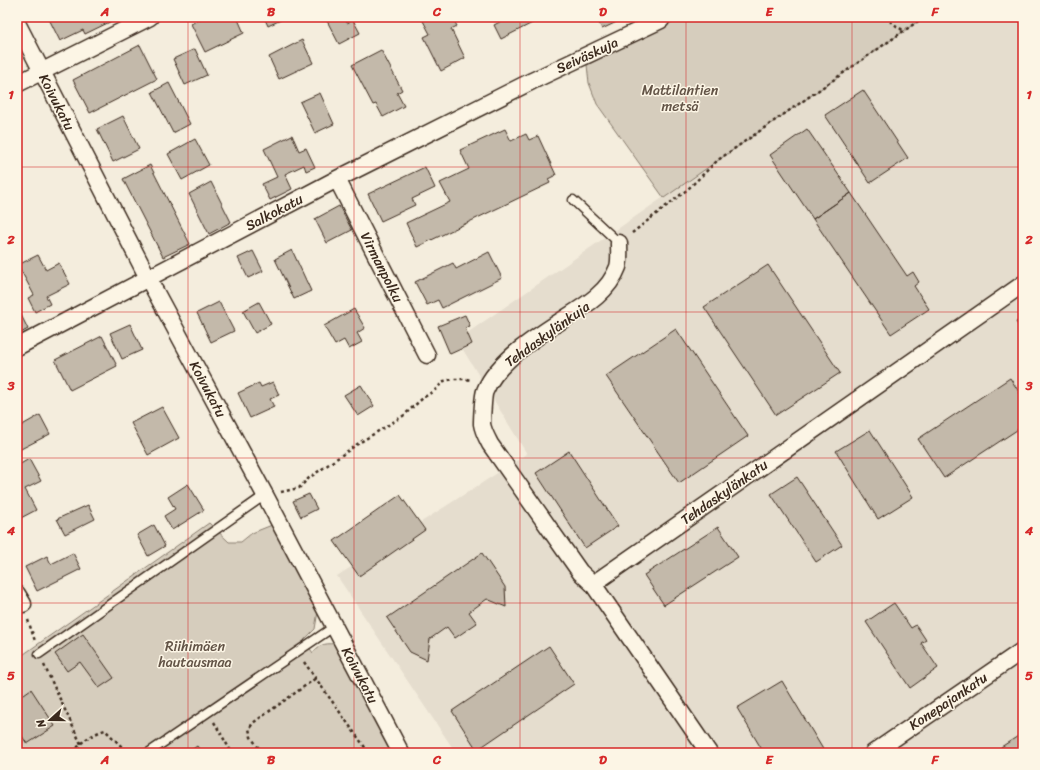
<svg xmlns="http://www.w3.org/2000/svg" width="1040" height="770" font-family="Sriracha,sans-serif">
	<rect width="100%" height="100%" fill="#f4eddd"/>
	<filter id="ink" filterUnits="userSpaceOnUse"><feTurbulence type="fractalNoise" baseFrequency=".025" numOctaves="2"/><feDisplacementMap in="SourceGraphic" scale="8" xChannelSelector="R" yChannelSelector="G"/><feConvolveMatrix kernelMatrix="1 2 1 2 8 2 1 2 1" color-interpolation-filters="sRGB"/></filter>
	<g filter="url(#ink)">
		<path fill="#e5ddce" d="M924,17H1023V753H456L337,576L527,454L457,340Z"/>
		<path fill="#d6cdbd" stroke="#887c6e" d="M682,17H924L664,198L597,104L589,83L587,65Z
			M209,523L229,542H241L252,533L272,525L318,611L315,629L304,640L313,653C318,645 325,643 334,644L393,753H17V659Z"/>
		<path fill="#c3b9aa" stroke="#3b2a1e" d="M48,17H120L85,34L83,30L60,41Z
			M204,17H237L244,33L205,52L191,24Z
			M264,17H287L268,26Z
			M325,17H344L347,23L353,20L360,33L339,44Z
			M421,17H452L457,26L451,29L465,58L441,71L424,37L430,34Z
			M509,17H544L501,39L494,25Z
			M596,17H627L602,29Z
			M302,40L313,63L279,79L269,57Z
			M140,45L157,79L90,113L73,80Z
			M195,49L207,75L185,85L173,59Z
			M381,50L402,90L397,93L404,106L383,117L376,104L373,105L352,65Z
			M169,83L190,124L173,133L152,92Z
			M863,90L908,158L870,183L825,115Z
			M320,93L334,124L315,133L300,102Z
			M123,116L139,149L113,162L97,129Z
			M505,129L511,141L526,134L529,140L538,136L556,175L548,179L550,183L417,247L406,223L450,202L440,183L469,169L460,150Z
			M807,129L851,193L813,219L770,155Z
			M292,135L299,151L306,148L315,167L306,171L304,165L285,174L292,189L270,200L262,184L277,177L264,149Z
			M195,139L209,165L182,180L168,154Z
			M150,165L190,244L163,257L123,179Z
			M425,167L435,188L412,199L415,205L381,221L368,194Z
			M211,182L231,222L209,234L189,194Z
			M851,193L907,276L913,272L919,282L914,286L929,309L891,334L813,219Z
			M339,206L352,230L327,243L315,219Z
			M292,250L311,291L294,299L275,259Z
			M253,251L263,271L248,278L238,258Z
			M489,252L502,278L442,308L438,300L427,305L415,282L453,263L456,269Z
			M38,255L46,270L59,263L70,284L46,296L50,304L35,312L28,298L34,295L18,265Z
			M768,265L840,373L776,415L704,307Z
			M219,302L234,331L211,342L197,313Z
			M259,302L271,324L255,333L243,311Z
			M17,307L28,329L17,335Z
			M354,309L365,328L357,333L362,342L349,349L344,340L335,345L324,326Z
			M465,315L470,326L465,328L472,344L450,354L438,326Z
			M1023,317V333L1016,322Z
			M130,324L142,350L122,359L110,333Z
			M676,329L748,436L679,483L606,376Z
			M102,336L117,366L70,390L55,360Z
			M1010,378L1023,398V426L944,478L918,439Z
			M273,382L279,395L270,399L274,407L250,418L238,393L259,383L261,387Z
			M361,385L374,406L358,416L344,395Z
			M162,407L179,438L148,455L131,423Z
			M40,415L50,434L17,451V428Z
			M870,430L913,497L878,519L836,451Z
			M569,451L618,526L585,548L536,473Z
			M29,459L41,481L25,489L36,510L17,520V466Z
			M797,477L842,545L816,562L771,494Z
			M188,484L204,510L172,530L164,516L175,509L168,497Z
			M309,494L317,509L301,517L293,501Z
			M400,495L425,530L359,576L334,541Z
			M88,505L95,519L65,534L57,519Z
			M154,525L165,546L148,556L137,535Z
			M718,527L738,557L664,605L644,575Z
			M73,553L81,569L37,591L25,567L47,556L51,564Z
			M482,553L505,587L506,607L487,599L469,612L477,623L455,638L447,627L430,639L427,660L410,652L387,618Z
			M894,603L911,628L916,625L926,640L921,643L938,668L910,688L866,622Z
			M83,634L114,678L99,688L80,662L67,671L55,654Z
			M549,646L574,684L477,750L452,711Z
			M782,681L824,751L820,753H764L737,708Z
			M31,689L55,726L27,744L17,728V699Z
			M1023,733V753H1004L1001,747Z
			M197,746L202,753H187Z"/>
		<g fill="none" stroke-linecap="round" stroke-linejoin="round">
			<g stroke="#3b2a1e" stroke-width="11">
				<path id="service" d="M573,200L619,243
					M39,654L265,495
					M148,753L335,626"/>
			</g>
			<g stroke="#3b2a1e" stroke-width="19">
				<path id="minor" d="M17,23L148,278L265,495L401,753
					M17,84L150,17
					M337,179L427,355
					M619,243C619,250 620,260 618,267C609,291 588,304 567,317C540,334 497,361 485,391C483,395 482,419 482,424C483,431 487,438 490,444L580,572L593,584L709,753
					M17,347L337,179L532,81L661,20L659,17
					M593,584L1023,284
					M17,594L23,604
					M873,753L1023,650"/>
			</g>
			<path stroke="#3b2a1e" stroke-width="2.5" stroke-dasharray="3 3" stroke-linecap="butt" d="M886,17L888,20L904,31
				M632,233L688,189L718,160L924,17
				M281,492L299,488L309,478L359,443L403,416L423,398L435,390L444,381L454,379H466L471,380
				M28,620L35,641
				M304,662L369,753
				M44,665L81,744
				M214,722L232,753
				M74,753C80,741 93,734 105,730L128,753
				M262,753L251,737L249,729L253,723L316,678"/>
			<use href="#service" stroke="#fcf5e5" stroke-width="8"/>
			<use href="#minor" stroke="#fcf5e5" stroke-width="16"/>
		</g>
	</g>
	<path fill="none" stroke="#d62828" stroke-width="1" stroke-opacity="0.55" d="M188,17V753M354,17V753M520,17V753M686,17V753M852,17V753M17,167H1023M17,312H1023M17,458H1023M17,603H1023"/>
	<g text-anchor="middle" stroke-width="3" stroke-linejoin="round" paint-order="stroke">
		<g font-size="14" fill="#3b2a1e" stroke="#fcf5e5">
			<text transform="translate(587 55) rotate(-25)" y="5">Seiväskuja</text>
			<text transform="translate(57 102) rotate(63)" y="5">Koivukatu</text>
			<text transform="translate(274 212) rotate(-28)" y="5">Salkokatu</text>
			<text transform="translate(382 267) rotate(63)" y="5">Virmanpolku</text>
			<text transform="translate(547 334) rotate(-36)" y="5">Tehdaskylänkuja</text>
			<text transform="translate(208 389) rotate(62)" y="5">Koivukatu</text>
			<text transform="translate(724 492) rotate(-35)" y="5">Tehdaskylänkatu</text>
			<text transform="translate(360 675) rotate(62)" y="5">Koivukatu</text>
			<text transform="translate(948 701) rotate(-34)" y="5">Konepajankatu</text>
		</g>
		<g font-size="14" fill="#625346" stroke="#fcf5e5">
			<text x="680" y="95">Mattilantien<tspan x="680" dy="16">metsä</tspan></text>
			<text x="195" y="651">Riihimäen<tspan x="195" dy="16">hautausmaa</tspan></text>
		</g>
	</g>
	<rect width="1040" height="770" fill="none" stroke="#fcf5e5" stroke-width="44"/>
	<g transform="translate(50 720) rotate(249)" stroke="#fcf5e5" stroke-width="3" paint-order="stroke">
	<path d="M0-3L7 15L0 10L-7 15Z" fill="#3b2a1e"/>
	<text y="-6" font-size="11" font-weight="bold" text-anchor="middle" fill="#3b2a1e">N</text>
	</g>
	<rect x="22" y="22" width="996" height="726" fill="none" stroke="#d62828" stroke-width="1.5"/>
	<g font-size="13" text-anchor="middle" font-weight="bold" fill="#d62828">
		<text x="105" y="16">A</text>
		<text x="271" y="16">B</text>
		<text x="437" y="16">C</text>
		<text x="603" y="16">D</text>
		<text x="769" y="16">E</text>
		<text x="935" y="16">F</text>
		<text x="11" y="99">1</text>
		<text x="1029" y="99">1</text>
		<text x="11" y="244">2</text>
		<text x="1029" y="244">2</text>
		<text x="11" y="390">3</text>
		<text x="1029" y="390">3</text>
		<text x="11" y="535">4</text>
		<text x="1029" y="535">4</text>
		<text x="11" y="680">5</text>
		<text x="1029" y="680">5</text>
		<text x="105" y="764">A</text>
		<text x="271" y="764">B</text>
		<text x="437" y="764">C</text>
		<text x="603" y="764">D</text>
		<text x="769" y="764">E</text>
		<text x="935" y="764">F</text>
	</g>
</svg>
